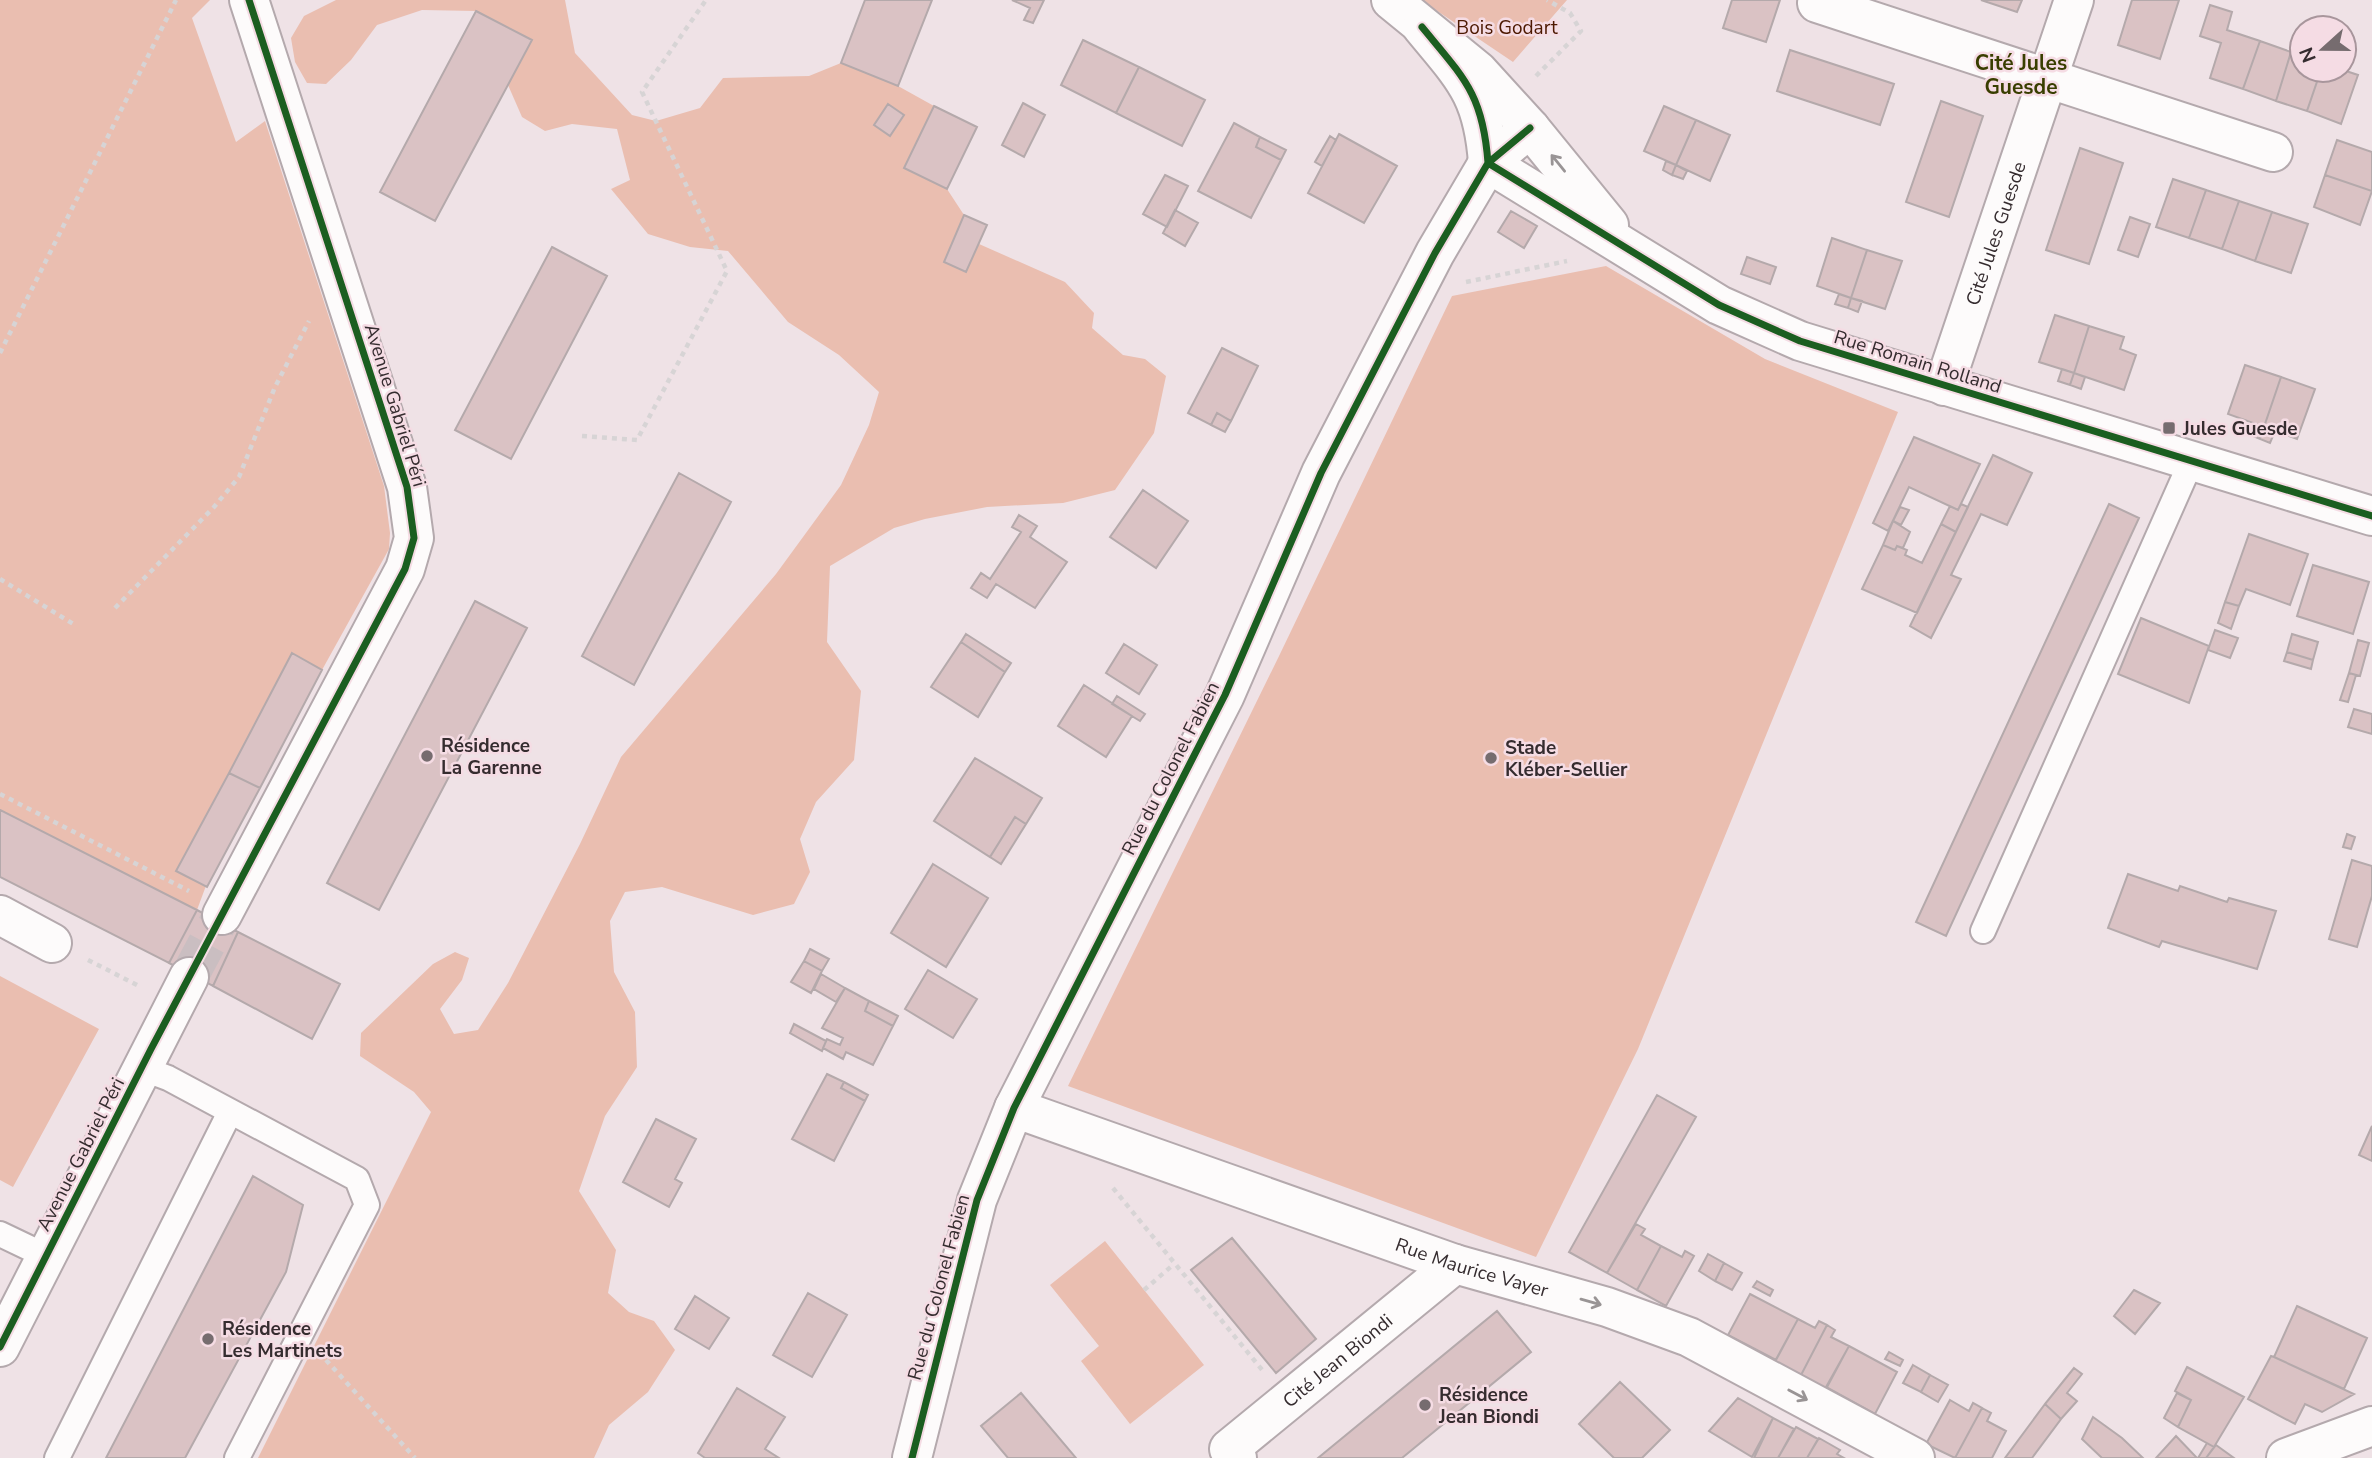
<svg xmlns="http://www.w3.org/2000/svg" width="2372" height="1458" font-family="'Nunito Sans',sans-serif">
	<rect width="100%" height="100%" fill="#efe2e6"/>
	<path fill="#eabeb0" d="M0,0H210L192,18L236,142L265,121L384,486L390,533L389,549L322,670L292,654L197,910L0,810Z
		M336,0H565L575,53L632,115L656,121L700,108L723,78L809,76L841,63L898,86L934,106L904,168L947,189L964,215L944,262L966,272L979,244L1065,282L1094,313L1092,328L1123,355L1145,359L1166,376L1154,433L1115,490L1063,503L987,507L925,519L894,528L830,566L827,642L861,691L854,760L816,802L800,839L810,872L794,904L753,915L662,887L625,892L610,921L614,972L635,1012L637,1067L605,1116L579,1191L616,1250L608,1293L629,1312L654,1321L675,1350L648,1392L609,1425L594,1458H258L431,1112L414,1092L360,1056L361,1033L433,964L455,952L469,958L462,980L440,1009L454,1034L478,1030L508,983L580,844L621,757L776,574L841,485L869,425L879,392L839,355L788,322L728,251L690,247L648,234L611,189L630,180L617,129L572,124L545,131L522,117L508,85L531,40L476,11L422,10L377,25L351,60L326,84L307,83L295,62L291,38L304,16Z
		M1421,0H1567L1513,62Z
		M1606,266L1765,359L1898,412L1638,1049L1536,1257L1068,1086L1280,654L1452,296Z
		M0,976L99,1029L13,1187L0,1180Z
		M1105,1241L1204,1365L1130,1424L1081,1361L1099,1346L1050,1285Z"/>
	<path fill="#dac2c4" stroke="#b4a9ab" stroke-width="2" d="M865,0H932L898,86L841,63Z
		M1012,0H1044L1033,23L1024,20L1030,8Z
		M1732,0H1780L1766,42L1723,28Z
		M1981,0H2022L2017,12Z
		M2132,0H2179L2160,59L2118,45Z
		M2210,5L2232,12L2227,30L2260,41L2243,89L2210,78L2221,43L2200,36Z
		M476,11L532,40L435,221L380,192Z
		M1083,40L1139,67L1116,113L1061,85Z
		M2260,41L2291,52L2276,101L2243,89Z
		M1790,50L1894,84L1880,125L1777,91Z
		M2291,52L2302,56V70H2321L2307,111L2276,101Z
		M1139,67L1205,100L1182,146L1116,113Z
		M2321,70H2343L2358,75L2341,124L2307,111Z
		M1941,101L1983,116L1949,217L1906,202Z
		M1023,103L1045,115L1024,157L1002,145Z
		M888,104L904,115L890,136L874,125Z
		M934,106L977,127L947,189L904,168Z
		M1664,106L1696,120L1676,165L1644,151Z
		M1696,120L1730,135L1710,181L1676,165Z
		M1234,123L1260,137L1256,147L1281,160L1251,218L1198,191Z
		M1339,134L1397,166L1364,223L1308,193Z
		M1330,136L1336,140L1322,166L1315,162Z
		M1260,137L1286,150L1281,160L1256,147Z
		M2337,140L2372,152V191L2325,175Z
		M2080,148L2123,163L2089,264L2046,250Z
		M1666,161L1676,165L1672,175L1663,170Z
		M1676,165L1687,171L1683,179L1672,175Z
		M1165,175L1188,186L1167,227L1143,214Z
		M2325,175L2372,191L2360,225L2314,207Z
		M2173,179L2206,190L2189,238L2156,227Z
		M2206,190L2239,201L2222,249L2189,238Z
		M2239,201L2272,212L2255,261L2222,249Z
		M1175,210L1198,223L1185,246L1163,233Z
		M1511,211L1537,226L1524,248L1498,232Z
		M2272,212L2308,224L2291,273L2255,261Z
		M964,215L987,225L966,272L944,262Z
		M2130,217L2150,224L2138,257L2118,250Z
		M1832,238L1867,250L1851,298L1817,286Z
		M552,247L607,276L511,459L455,430Z
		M1867,250L1902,261L1885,309L1851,298Z
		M1747,257L1776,267L1770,284L1741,274Z
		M1839,294L1851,298L1848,308L1835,304Z
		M1851,298L1862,301L1858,312L1848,308Z
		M2055,315L2089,326L2074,373L2039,362Z
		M2089,326L2124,337L2120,349L2136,355L2124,390L2074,373Z
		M1222,348L1258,366L1231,421L1217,413L1211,425L1188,413Z
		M2245,365L2281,377L2264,427L2228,414Z
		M2062,369L2074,373L2070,385L2058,381Z
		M2074,373L2085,377L2081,389L2070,385Z
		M2281,377L2315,389L2297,439L2264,427Z
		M1217,413L1231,421L1225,432L1211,425Z
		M2252,423L2264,427L2260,439L2248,434Z
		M2264,427L2275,431L2270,443L2260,439Z
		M1914,437L1980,464L1958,510L1909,487L1888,531L1873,523Z
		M1993,455L2032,473L2007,525L1981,514L1951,575L1961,579L1931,638L1910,626Z
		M679,473L731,502L634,685L582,656Z
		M1143,490L1188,521L1156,568L1110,537Z
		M1961,504L1968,507L1956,532L1941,524L1950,506L1958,510Z
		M2109,504L2139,518L1946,936L1916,922Z
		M1900,507L1909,510L1901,525L1893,521Z
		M1019,515L1037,526L1030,537L1067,562L1035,608L996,584L987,598L971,588L981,573L990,579L1021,532L1012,527Z
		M1893,521L1910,532L1903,548L1897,546L1895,550L1883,545Z
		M1941,524L1956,532L1917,613L1862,589L1883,545L1895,550L1897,546L1907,550L1905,555L1922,563Z
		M2249,534L2308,554L2290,605L2246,589L2239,606L2225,602Z
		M2313,565L2369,582L2353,634L2297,616Z
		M475,601L527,628L379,910L327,883Z
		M2225,602L2239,606L2231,629L2218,623Z
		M2141,618L2209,646L2189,703L2118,674Z
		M2215,630L2238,638L2230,658L2208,650Z
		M966,634L1011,663L1005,672L961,642Z
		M2292,634L2318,642L2313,660L2287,652Z
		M2358,640L2369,643L2360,676L2349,673Z
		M961,642L1005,672L978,717L931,687Z
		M1124,644L1157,665L1139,694L1106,673Z
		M2287,652L2313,660L2311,669L2284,661Z
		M292,653L322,670L260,788L229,773Z
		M2349,673L2356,675L2348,702L2340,700Z
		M1084,685L1132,716L1106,757L1058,726Z
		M1117,696L1145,714L1140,721L1112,704Z
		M2354,709L2372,714V734L2348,727Z
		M975,758L1042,798L1026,824L1015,817L990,857L934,821Z
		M229,773L260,788L207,887L176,871Z
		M0,810L197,910L169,963L0,877Z
		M1015,817L1026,824L1001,864L990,857Z
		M2347,834L2355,837L2351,849L2343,847Z
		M2352,860L2372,866V896L2357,947L2329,939Z
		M933,864L988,898L946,967L891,933Z
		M2128,874L2178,891L2180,886L2227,902L2229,898L2276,911L2257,969L2162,941L2159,947L2108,928Z
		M197,910L238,932L213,986L169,963Z
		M238,932L340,984L312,1039L213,986Z
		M810,949L829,959L822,971L804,961Z
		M804,961L822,971L811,993L791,982Z
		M928,970L977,999L953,1038L905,1009Z
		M821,974L845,988L836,1002L814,989Z
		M845,988L869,1001L865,1011L893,1026L873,1065L846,1052L843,1059L823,1048L827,1039L840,1045L843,1038L822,1028Z
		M869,1001L898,1016L893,1026L865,1011Z
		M794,1024L826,1041L822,1051L790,1033Z
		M827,1074L844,1082L841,1088L865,1101L834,1161L792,1139Z
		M844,1082L868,1095L865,1101L841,1088Z
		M1657,1095L1696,1117L1607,1273L1569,1252Z
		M656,1119L696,1139L675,1179L682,1183L669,1207L623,1182Z
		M2372,1126V1161L2359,1155Z
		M253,1176L303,1205L286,1272L185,1458H106Z
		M1636,1224L1645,1229L1641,1235L1661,1246L1637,1290L1607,1273Z
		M1232,1238L1316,1339L1276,1373L1191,1270Z
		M1661,1246L1682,1257L1685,1251L1694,1256L1666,1306L1637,1290Z
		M1708,1254L1724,1263L1715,1281L1699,1271Z
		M1724,1263L1742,1273L1732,1290L1715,1281Z
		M1757,1281L1773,1290L1770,1296L1753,1287Z
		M2134,1290L2160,1303L2135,1334L2114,1316Z
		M808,1293L847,1315L812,1377L773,1355Z
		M1750,1294L1798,1319L1776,1360L1728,1335Z
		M695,1296L729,1318L709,1349L675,1329Z
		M2297,1306L2367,1338L2344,1389L2274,1357Z
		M1497,1311L1531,1352L1402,1458H1318Z
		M1798,1319L1815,1328L1819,1321L1827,1325L1800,1377L1774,1363Z
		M1827,1325L1835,1330L1831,1337L1849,1346L1825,1391L1800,1377Z
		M1849,1346L1897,1372L1875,1414L1826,1387Z
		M1889,1352L1903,1360L1900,1366L1885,1359Z
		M2271,1356L2274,1357L2354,1394L2322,1412L2305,1404L2295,1424L2248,1399Z
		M1913,1365L1930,1375L1921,1392L1903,1383Z
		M2187,1367L2244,1397L2214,1447L2178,1427L2191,1400L2175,1391Z
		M2074,1368L2082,1374L2067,1393L2077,1401L2061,1419L2045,1404Z
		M1930,1375L1948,1385L1938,1402L1921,1392Z
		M1620,1382L1670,1430L1642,1458H1614L1579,1424Z
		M737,1388L785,1417L765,1449L779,1458H705L698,1453Z
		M1021,1393L1076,1458H1008L981,1426Z
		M2177,1393L2191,1400L2178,1427L2164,1418Z
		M1738,1398L1773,1418L1752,1457L1709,1431Z
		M1950,1400L1969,1411L1973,1403L1982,1408L1955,1458L1926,1444Z
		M2045,1404L2061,1419L2032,1458H2005Z
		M1982,1408L1991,1413L1987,1421L2006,1431L1992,1458H1955Z
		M2093,1417L2122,1438L2143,1458H2102L2082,1439Z
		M1773,1418L1794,1429L1778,1458H1754Z
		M1796,1427L1818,1439L1807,1458H1778Z
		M2176,1436L2197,1458H2156Z
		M1819,1438L1840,1450L1837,1454L1844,1458H1807Z
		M2207,1443L2214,1447L2206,1458H2198Z
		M2216,1445L2234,1458H2206Z"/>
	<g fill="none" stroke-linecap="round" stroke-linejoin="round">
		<path stroke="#cabec1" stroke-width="38" stroke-dasharray="38 19" stroke-linecap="butt" d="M189,977L222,915"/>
		<g stroke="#b4a9ad" stroke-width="28">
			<path id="service" d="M1983,931L2191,462
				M141,1068L168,1078L357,1179L367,1205L237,1458
				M0,1234L46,1256
				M57,1458L230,1112"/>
		</g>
		<g stroke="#b4a9ad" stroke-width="42">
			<g id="minor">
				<path d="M1391,0L1478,71L1530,128L1609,225"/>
				<path d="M1817,3L2273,152"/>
				<path d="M1422,27C1464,78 1483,94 1488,163L1719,305L1800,341L2372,516"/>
				<path id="s1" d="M1944,386L2074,0"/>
				<path d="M0,915L52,943"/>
				<path d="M222,915L405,569L414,538L407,487L249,0"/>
				<path id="s2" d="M1014,1108L1455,1264L1607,1307L1689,1337L1915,1458"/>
				<path d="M0,1347L189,977"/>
				<path d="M912,1458L977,1200L1014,1108L1225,695L1321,473L1435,253L1488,163L1530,128"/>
				<path id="s3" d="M1237,1458L1229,1449L1455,1264"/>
				<path d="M2286,1458L2372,1426"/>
			</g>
		</g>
		<path stroke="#d7d4d5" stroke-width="4.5" stroke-dasharray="5 5" stroke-linecap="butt" d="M1536,76L1581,31L1570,13L1547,0
			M1466,282L1567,261
			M0,353L176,0
			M582,436L637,440L727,271L642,92L706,0
			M0,579L75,625
			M115,608L214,507L239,477L275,387L309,321
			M0,794L189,891
			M88,960L139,986
			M1113,1188L1263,1371
			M1144,1290L1174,1264
			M326,1360L415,1458"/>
		<use href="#service" stroke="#fdfbfb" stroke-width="24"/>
		<use href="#minor" stroke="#fdfbfb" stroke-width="38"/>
		<g stroke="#f5dce4" stroke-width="11">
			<path id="cycleway" d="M1422,27C1464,78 1483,94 1488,163L1719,305L1800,341L2372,516
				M0,1347L151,1049L405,569L414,538L407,487L249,0
				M912,1458L977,1200L1014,1108L1225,695L1321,473L1435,253L1488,163L1530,128"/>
		</g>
		<use href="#cycleway" stroke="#1b5e20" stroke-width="7"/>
	</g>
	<defs><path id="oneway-shaft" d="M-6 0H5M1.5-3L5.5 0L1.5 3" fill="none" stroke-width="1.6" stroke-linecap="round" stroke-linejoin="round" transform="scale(1.75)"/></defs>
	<g stroke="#999495">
		<use href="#oneway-shaft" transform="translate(1558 163) rotate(-129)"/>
		<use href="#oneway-shaft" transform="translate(1591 1302) rotate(16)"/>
		<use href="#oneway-shaft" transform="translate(1798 1395) rotate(28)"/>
	</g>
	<g fill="#766c6f" stroke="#f5dce4" stroke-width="2.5">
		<rect x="2162" y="421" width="14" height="14" rx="3.5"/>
		<circle cx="427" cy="756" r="7"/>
		<circle cx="1491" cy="758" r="7"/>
		<circle cx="208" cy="1339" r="7"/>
		<circle cx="1425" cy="1405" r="7"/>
	</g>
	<g text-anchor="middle" stroke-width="5" stroke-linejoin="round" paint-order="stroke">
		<g font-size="19" fill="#4c1800" stroke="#f5dce4">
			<text x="1507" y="34">Bois Godart</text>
		</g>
		<g font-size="19" fill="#352c2f" stroke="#f5dce4">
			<text dy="7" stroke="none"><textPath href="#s1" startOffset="161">Cité Jules Guesde</textPath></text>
			<text transform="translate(1918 361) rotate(17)" y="7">Rue Romain Rolland</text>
			<text transform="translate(396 405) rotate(73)" y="7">Avenue Gabriel Péri</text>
			<text transform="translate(1170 768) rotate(-63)" y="7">Rue du Colonel Fabien</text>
			<text transform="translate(80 1154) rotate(-63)" y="7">Avenue Gabriel Péri</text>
			<text dy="7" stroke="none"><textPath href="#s2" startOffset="485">Rue Maurice Vayer</textPath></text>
			<text transform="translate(938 1287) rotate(-75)" y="7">Rue du Colonel Fabien</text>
			<text dy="7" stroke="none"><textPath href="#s3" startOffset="152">Cité Jean Biondi</textPath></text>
		</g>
		<g font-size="19" font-weight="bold" fill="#352c2f" stroke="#f5dce4" text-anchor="start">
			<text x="2183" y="435">Jules Guesde</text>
			<text x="441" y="752">Résidence<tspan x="441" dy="22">La Garenne</tspan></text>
			<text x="1505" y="754">Stade<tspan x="1505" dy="22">Kléber-Sellier</tspan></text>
			<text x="222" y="1335">Résidence<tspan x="222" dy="22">Les Martinets</tspan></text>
			<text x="1439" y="1401">Résidence<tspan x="1439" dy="22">Jean Biondi</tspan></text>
		</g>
		<g font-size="21" font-weight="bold" fill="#393e00" stroke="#f5dce4">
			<text x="2021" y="70">Cité Jules<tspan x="2021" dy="24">Guesde</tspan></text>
		</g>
	</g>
	<g transform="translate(2323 49) rotate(249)"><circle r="33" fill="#f5dce4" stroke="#a8969c" stroke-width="2"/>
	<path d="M0-5L12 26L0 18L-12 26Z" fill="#766c6f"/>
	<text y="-10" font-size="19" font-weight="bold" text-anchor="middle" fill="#352c2f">N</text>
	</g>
</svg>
